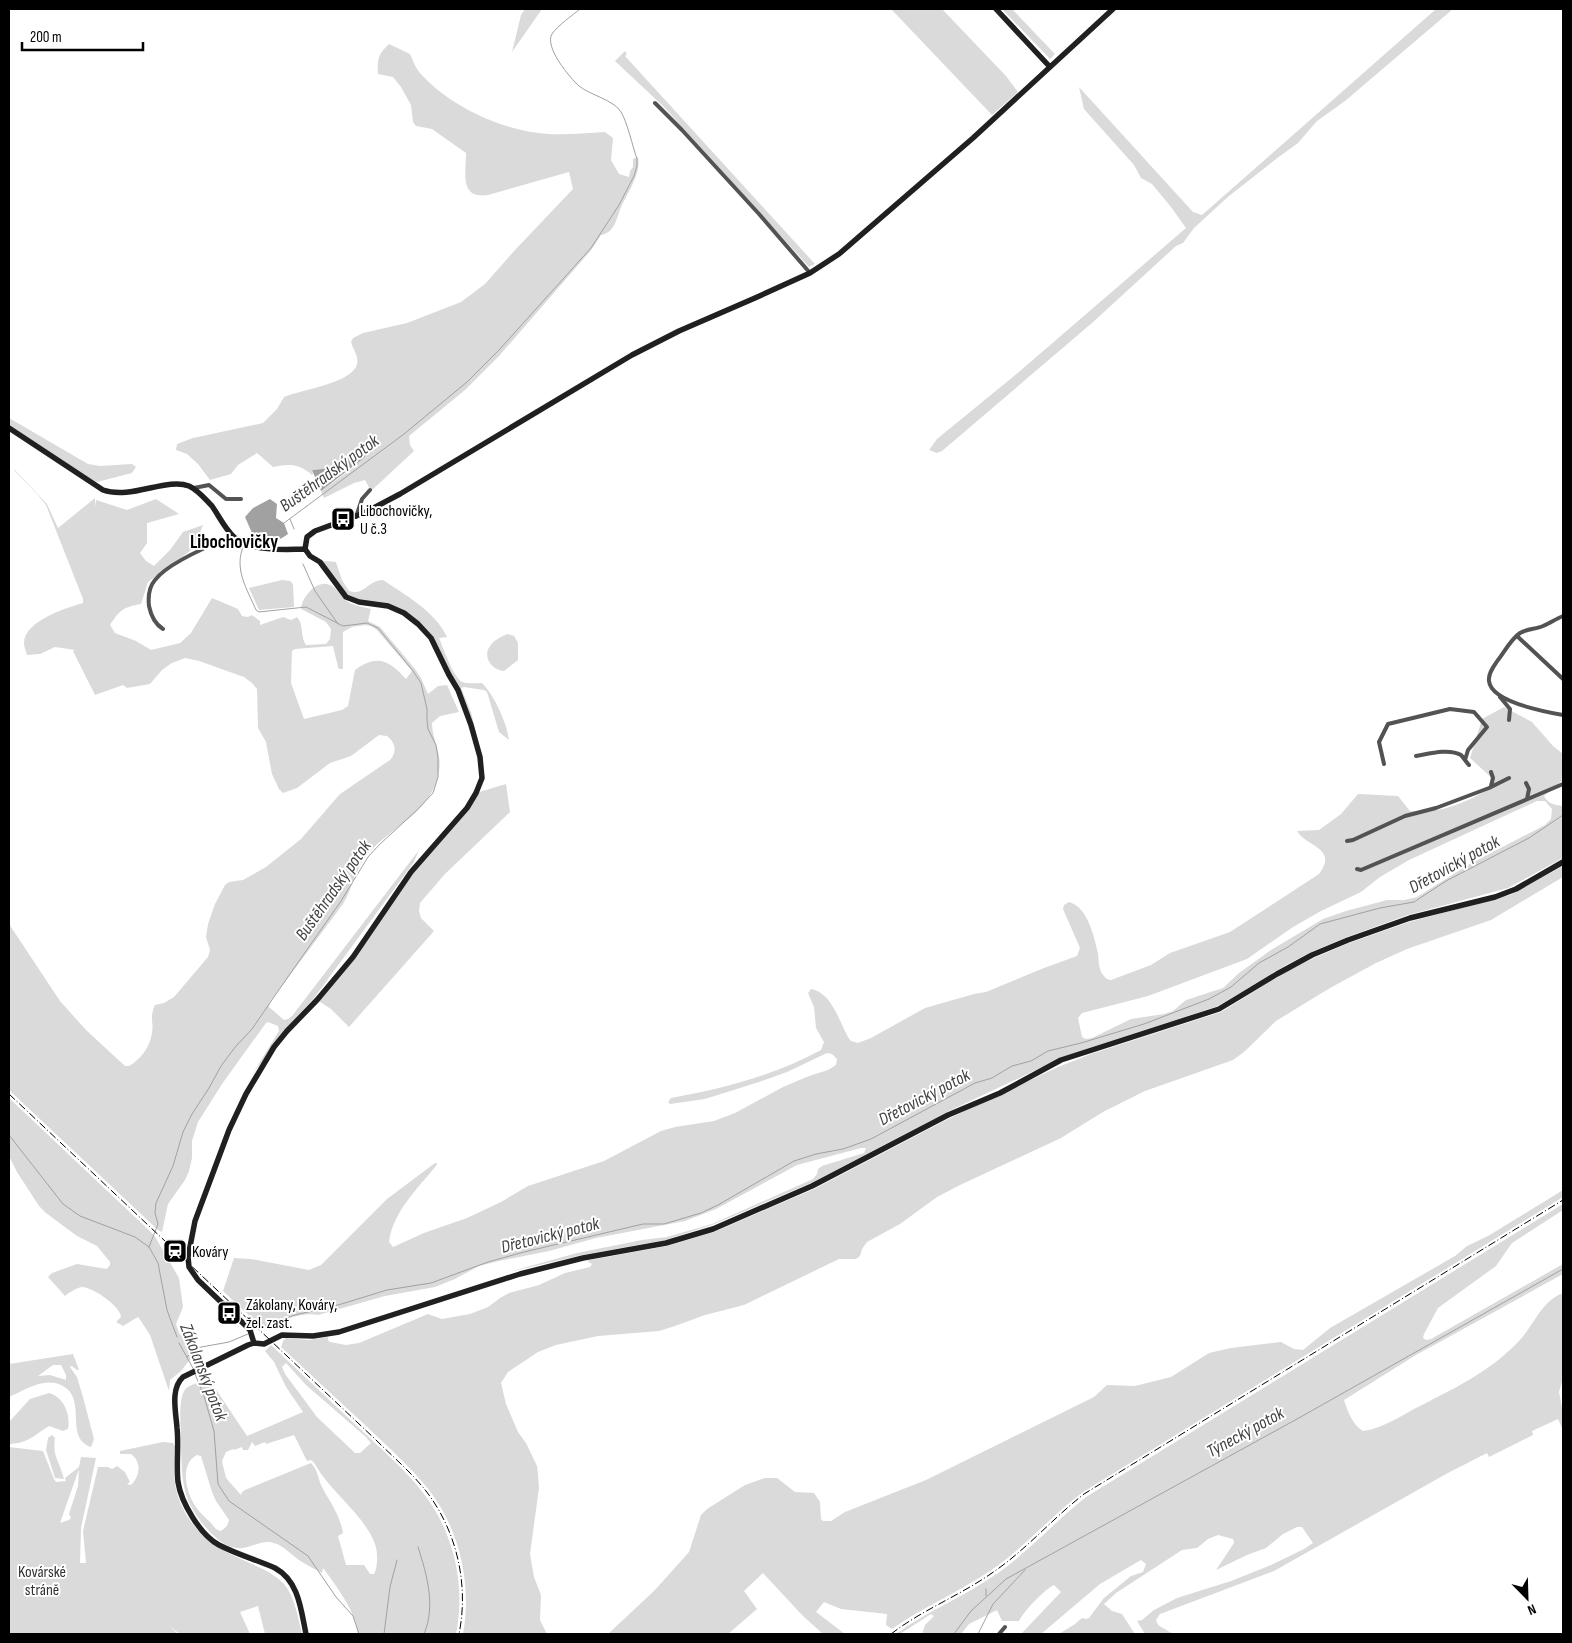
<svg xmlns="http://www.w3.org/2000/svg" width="1572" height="1643" font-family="'Sofia Sans Condensed',sans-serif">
	<rect width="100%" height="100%" fill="#fff"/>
	<path fill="#dadada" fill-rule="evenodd" d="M525,9H542L512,52L521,15Z
		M891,9H942L1006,76L1018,92L992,115Z
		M1002,9H1012L1055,54L1050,59Z
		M1436,9H1453L1345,101L1317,121L1298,143L1276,159L1229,196L1194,228L1183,243L1176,246L1092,323L942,451L937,453L929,450L937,439L1020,371L1186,228L1171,207L1152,184L1141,178L1134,165L1084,109L1079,87L1193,212L1202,215Z
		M389,44L410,54C413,60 415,67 419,72C449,106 502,131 548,134C567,135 587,133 605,132L613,138L611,160L619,174L629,177L630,171L633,167V159L638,157C641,174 629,190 622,205C617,215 616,233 601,235L592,249L499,356L465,390L409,436L410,445L414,451L371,491L365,480L354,483L324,498L321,491L353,468L364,448C354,454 343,464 332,469C325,471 319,468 312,470L313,474L312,475C298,463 290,464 273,467L257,453L238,465L231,474L210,480L198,464L187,454L176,450L177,444L193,438L263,423L277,409L284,397C300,390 353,383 357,364C359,357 353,349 351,342L353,338L363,333L407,323L461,302L485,284L515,250L573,189L569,172L488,195C459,199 466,173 466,153L432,129L416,126L413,122L411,105L401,87L393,77L378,74C377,60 378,54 389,44Z
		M625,51L627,54L625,56L815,264L809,267L664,107L615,61Z
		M9,418L88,464L100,466L132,464L136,467L132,473L97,482L81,474L9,425Z
		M13,469L15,470L47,504L58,528L95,498V507L96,500L127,510L156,499L179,514L147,523V543L140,553L146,561L154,566L170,550L183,532L203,525L194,548L148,582L141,604C123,607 120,610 110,625L115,633L136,641L151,650L180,643L191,633L212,598L238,609L242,616L248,617L252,615L260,621V625L283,617L291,620L297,617C304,624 300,637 306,645L326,644L330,639L331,629L326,622L301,609C302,598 314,582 327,584C337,586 341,597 348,602C355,606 364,607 371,609L368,621L380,627L415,669L421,678L428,694L438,686L447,685L459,712L440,716L432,723C432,739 442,753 439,771C433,813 389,827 366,856C355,871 352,889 343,904L270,1002L269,1007L284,1020L288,1019L292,1016L419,850L414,862L314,998L288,1026L252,1075L279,1031L278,1026L268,1022L266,1023L222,1084L198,1122L192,1141V1158L189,1171L185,1180L168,1204L162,1232L158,1230L9,1090V924L60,1001L86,1030L125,1066H129C141,1059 150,1047 152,1033C154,1020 149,1019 155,1005L164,1003L174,997L208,957L210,950L206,937L208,924L215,904L225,885L229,882L243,880L266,867L301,839L340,794L390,760C397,752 396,743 387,736L379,735L351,756L330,763L297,788L283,793L279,789L272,774L266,742L258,728L257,689L252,683L244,677L199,661L185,658L172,663L162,670L150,684L127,688L123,685L95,695L73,651L75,650L55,647L40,654L27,655C26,651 24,647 24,643C24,621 66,608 83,603V599L46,505L38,495ZM365,625L371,626L377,630L412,671L406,679C389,660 377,654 355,670L348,706L342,710L304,719L291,683L292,651L295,649L333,646L338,667L339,669H343V632L352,627Z
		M326,561L336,562L342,580L349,591C365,596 366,581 383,580C405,595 435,611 447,637L439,638C443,647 453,677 462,682C467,684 476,683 482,683C494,695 507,723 509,740L499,732L487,692L484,690L464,687L461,688L471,712L483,761L471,725L431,638L404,613L346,597L320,562Z
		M282,580L290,581L293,584L294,607L259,610L249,588Z
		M507,634L514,636L518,643V660L504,671C492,670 482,657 490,646C494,640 501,637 507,634Z
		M1504,707L1532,722L1553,746L1563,754V780L1544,796C1548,804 1555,805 1563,806V858L1508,888L1408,915L1347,937L1311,952L1286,965L1218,1006L1089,1048L1055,1061L947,1112L811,1183L712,1225L665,1240L582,1255L505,1273L577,1253L642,1240L667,1237L712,1224L813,1179L817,1174L818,1169L822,1166L864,1153L866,1148H861L797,1165L716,1209L685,1221L596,1238L549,1251L499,1261L479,1266L455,1279L435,1287L385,1296L318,1315C305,1312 284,1318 273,1325V1330L262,1328L255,1322L258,1319L254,1320L223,1291L234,1258L251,1259L309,1270L321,1265L387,1199L435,1163H437L436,1166C417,1189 393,1212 389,1242L393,1247L424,1233L467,1218L501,1202L528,1186L604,1161L661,1131L675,1127L714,1121L735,1113L783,1087L809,1076L828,1070L836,1065L837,1059L832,1054L827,1053L787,1072L759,1082L705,1099L670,1104L668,1102L671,1098C722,1089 775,1075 821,1050L824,1042L816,1028L814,1007L808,993L811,989C832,993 839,1021 848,1037L851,1041L858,1043L871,1038L925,1008L974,994L986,992L1044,968L1077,956L1080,948L1063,909L1064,905L1069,902C1088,907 1094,937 1098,953C1099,960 1098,970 1104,976C1106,979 1107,979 1111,980L1151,965L1170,953L1230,932L1319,874C1339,848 1305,846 1297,831L1319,830L1341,814L1358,794L1398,796L1410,811C1438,815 1467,802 1491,788L1494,780L1470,758L1482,719ZM1537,801H1545L1552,809L1551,819L1545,825L1468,865L1417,897L1404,900H1387L1346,911L1323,919L1271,950L1239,973L1223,988L1186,1000L1173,1011L1164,1014L1131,1019L1092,1038L1086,1039L1082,1037L1078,1018L1082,1013L1148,996L1247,959L1293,927L1321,911L1361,892L1380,877L1409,860Z
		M506,784L510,812L445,874L420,903L419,911L421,918L434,931L349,1027L331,1009L317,1000L353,957L411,872L476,793Z
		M1563,866V877L1491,920L1407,949L1376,963L1330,988L1276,1021L1244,1052L1233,1060L1145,1091L1103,1112L1061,1138L960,1185L937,1197L900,1224L867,1242L862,1249L860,1256L856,1259H839L744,1305L705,1315L675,1326L659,1331L598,1336L556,1345L538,1352L508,1372L501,1383L506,1404L518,1432L526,1443L537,1466L538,1474L539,1488L530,1554L534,1577L541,1595L540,1620L547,1634H463C472,1585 460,1530 429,1490C410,1466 387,1446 365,1425C337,1399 309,1373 281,1347L283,1341L286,1338L309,1340L328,1337V1340L330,1342L346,1345L359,1343L428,1314L442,1319L470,1314L488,1307L500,1298L509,1293L539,1285L565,1273L590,1267L592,1264L587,1261L590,1260L667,1246L714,1232L814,1189L950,1118L1058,1067L1091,1054L1221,1012L1289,970L1314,958L1349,943L1409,922L1510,895Z
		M9,1098L154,1235L179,1278L183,1307L176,1324L179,1333L191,1346L192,1357L181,1371L170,1380L169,1391L150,1335L139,1318L138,1317L123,1326L116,1322L121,1317C121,1307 93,1287 82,1287C76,1288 70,1292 65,1296L48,1277L52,1273L77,1264L107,1269L110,1265V1262L97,1246L77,1236L46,1213L39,1206L17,1172L9,1156Z
		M1563,1190V1197L1083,1492C1050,1517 1024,1548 990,1571C959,1592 923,1607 892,1629L886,1625L887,1614L841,1609L824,1602L816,1612L845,1634H823L802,1615L763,1573L744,1591L757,1609L728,1634H608L655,1590L689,1552L701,1515L707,1509L745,1485L765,1478H777L795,1492L814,1493L820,1502L821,1519L823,1521H831L845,1512L926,1480L1094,1397L1107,1385L1135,1386L1171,1377L1209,1353L1231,1348L1281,1342L1294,1349L1303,1350L1330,1328L1455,1256L1467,1246L1488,1236Z
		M1563,1204V1210L1512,1243L1496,1266L1438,1308L1424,1334L1423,1338L1426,1340L1431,1339L1563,1264V1274L1416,1355L1344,1400C1348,1412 1352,1424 1363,1431C1385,1428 1403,1414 1422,1405C1457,1387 1489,1372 1518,1342C1534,1326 1541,1301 1563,1293V1378L1559,1392L1563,1413V1430L1558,1419L1532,1431L1533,1435L1489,1457L1487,1453L1446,1474L1274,1571L1160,1614L1156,1620L1158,1625L1173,1634H1145L1137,1621L1142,1620L1154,1610L1177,1598L1231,1581L1271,1565L1304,1549L1313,1543L1302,1527H1297L1283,1534L1266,1548L1247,1555L1216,1570L1234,1543L1233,1539L1218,1535L1208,1539L1197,1548L1182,1550L1116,1593L1104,1604L1112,1611L1122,1614L1135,1634H1059L1075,1624L1082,1618L1086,1619L1089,1618L1104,1598L1131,1576L1143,1572L1146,1564L1141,1560L1100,1584L1041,1634H1021L1061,1592L1054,1585C1044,1590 1024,1611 1019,1621H1002L997,1610L969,1624L961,1634H922L925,1625L934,1616L931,1614L900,1634H896C926,1612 961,1598 992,1577C1027,1554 1054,1522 1086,1497Z
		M271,1345C300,1372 328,1399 357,1426C380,1448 405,1469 424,1494C454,1533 466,1586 456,1634H358C355,1610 337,1587 323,1568L322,1573C316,1570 309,1566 302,1562C294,1557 286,1548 277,1544C261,1537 252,1550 237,1548C226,1547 218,1540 211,1533C180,1501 182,1480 181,1438C181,1428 177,1392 188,1387C194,1383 202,1382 209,1379L247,1436L303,1412L286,1387L274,1362L265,1351ZM286,1363L306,1385L366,1437L371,1443L360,1453H355L317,1417L285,1374L282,1367ZM294,1435L307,1461L311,1460C316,1464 318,1470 322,1475C338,1497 366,1519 375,1544C378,1552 378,1567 374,1574H370L364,1565H346L338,1536L343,1533C340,1514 329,1501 321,1485C318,1477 317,1469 311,1463L245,1490L242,1492L241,1495L226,1478L222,1461L226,1452L233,1449L234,1450L242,1447L243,1450H248L252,1442L255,1446L265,1442L266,1444ZM197,1455L201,1456L212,1492L216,1501L229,1520L227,1526L221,1531C215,1530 214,1526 210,1522C205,1517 200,1513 196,1507C186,1493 179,1464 197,1455Z
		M73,1354L79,1370H77L72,1366L70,1367L77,1377L83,1397L94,1439L91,1447C63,1437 89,1398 61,1385C43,1377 25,1390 9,1397V1364ZM53,1365H61L66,1375V1380L50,1375L38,1376Z
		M49,1393C64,1397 71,1415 68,1429L63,1431L49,1426C35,1435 26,1444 9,1444V1422L30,1399Z
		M52,1435L55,1438C52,1457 60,1462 64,1479L55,1478L46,1450L48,1438Z
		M163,1442L173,1443L175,1446C175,1458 173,1472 175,1484C181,1519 207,1545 239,1558C255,1566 272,1571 284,1584C295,1597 298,1618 302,1634H265L258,1606L240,1612L250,1634H180L169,1626L178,1634H9V1447L43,1451L54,1479L56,1482L66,1481L65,1478L79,1467L81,1457L96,1458L81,1528L80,1563H86L83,1531L98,1467H108L112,1469L117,1466L125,1472L130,1482L127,1484L131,1485C140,1476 142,1462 131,1454H120V1451ZM79,1469L78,1486L69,1514L71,1518L69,1520L60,1523Z"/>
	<path fill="#a1a1a1" d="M364,448L367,450V454L364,458L321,491L312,470L333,468Z
		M270,499L277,504L276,518L284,523L288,534C278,541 268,546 256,542L245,517L253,508Z"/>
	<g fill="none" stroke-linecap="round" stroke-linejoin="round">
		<path stroke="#a1a1a1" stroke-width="1" d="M290,519L294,529
			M284,523L404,434L467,382L499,350L591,248L619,205L634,176L637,166V159C633,148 627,121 621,112C614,100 590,95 579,86C570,78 544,47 552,34C557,26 573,15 580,9
			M246,542L252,536
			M303,564L315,591L338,624
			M9,1135L63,1204L80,1216L135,1237L149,1247L158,1263L167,1310L177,1337
			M149,1247L158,1224L155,1213L156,1203L173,1166L183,1132L192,1114L209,1088L221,1066L236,1046L252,1029L276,994L341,901L368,857L379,845L417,810L433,793L438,777V758L436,745L428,729L427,720V709L421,683L413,671L378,628L367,623L343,626L306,607L259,612L256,610C247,589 233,568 244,545
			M264,1326L295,1315L338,1305L387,1290L431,1283L488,1262L524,1252L643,1224H664L701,1213L718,1205L794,1161L816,1154L843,1149L871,1139L975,1083L992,1078L1012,1066L1031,1061L1048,1051L1081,1043L1144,1024L1209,999L1231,987L1259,963L1288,947L1320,924L1380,908L1414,902L1446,881L1529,838L1563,815
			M179,1343L194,1370
			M187,1357L196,1348L229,1342L248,1334
			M195,1374L204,1396L214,1431L218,1484L229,1501L308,1556L336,1597L353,1616L359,1634
			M418,1547C427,1575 436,1606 424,1634
			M986,1596V1589
			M384,1634L390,1587L397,1560
			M954,1634L971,1611L1006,1579L1297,1419L1563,1269
			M978,1634L993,1604L1025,1570"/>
		<path stroke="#535353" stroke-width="4" d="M655,103L682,130L759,214L810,273
			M194,488L209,485L226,499H241
			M356,517L362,499L370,490
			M1563,616C1556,619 1550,623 1543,626C1536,629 1527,629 1520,633C1511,639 1505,651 1498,660C1494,666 1488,673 1489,681C1491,702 1546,712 1563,715
			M163,629C155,624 151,616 149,606C148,597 149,587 155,580C168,563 213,544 233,536
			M1517,636L1563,679
			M1500,697L1510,709L1509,720
			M1416,756C1428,754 1449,748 1461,755C1464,758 1466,762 1469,765
			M1384,764L1379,742L1388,724L1450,709L1474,712L1487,727L1468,750L1465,760
			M1491,772L1493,778L1491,786
			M1526,783L1529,789L1527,799
			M1347,841L1353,840L1405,816L1436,808L1489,788L1509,778
			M1357,869L1361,870L1563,784
			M999,1634L1005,1627"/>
		<path stroke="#202020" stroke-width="5.5" d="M996,9L1050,67
			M9,428L103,490C131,500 167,477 189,486C198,490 205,499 212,506C219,516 225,529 234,537C250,551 284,550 305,549
			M254,1343L250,1330L245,1325L198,1280L189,1267L188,1257L195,1221L229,1130L246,1094L274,1047L287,1031L317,1000L353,957L411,872L467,808L476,793L482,778L480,757L471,725L458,690L449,675L431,638L418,624L404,613L388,606L359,602L346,597L320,562L310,556L305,549L307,537L315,531L364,513L400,494L632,355L679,331L755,298L810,273L839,254L973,138L1113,9
			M306,1634C301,1610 299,1581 275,1568C257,1560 236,1554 219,1545C200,1535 181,1502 178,1482C176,1464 179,1446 177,1428C176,1412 170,1389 183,1377L248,1345L254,1343L264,1344L282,1335L313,1336L339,1332L520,1274L583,1258L666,1243L713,1229L812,1186L948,1115L1000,1093L1061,1060L1219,1009L1277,974L1312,955L1348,940L1410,918L1495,897L1516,889L1563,862"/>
		<path stroke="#000" stroke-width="1" stroke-dasharray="8 2.5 1 2.5" stroke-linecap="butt" d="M9,1094L375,1439C392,1456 411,1472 426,1491C457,1531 469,1585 459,1634
			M891,1634C922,1610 959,1596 992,1573C1026,1550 1052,1519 1084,1494L1563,1200"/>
	</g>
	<defs>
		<g id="bus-square" transform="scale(1.25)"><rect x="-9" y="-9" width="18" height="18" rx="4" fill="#000" stroke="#fff"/><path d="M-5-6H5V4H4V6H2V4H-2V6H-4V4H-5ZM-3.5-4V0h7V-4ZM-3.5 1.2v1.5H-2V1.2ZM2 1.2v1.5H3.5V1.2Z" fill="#fff"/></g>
		<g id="station-square" transform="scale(1.25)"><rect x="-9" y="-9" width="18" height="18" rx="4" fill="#000" stroke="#fff"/><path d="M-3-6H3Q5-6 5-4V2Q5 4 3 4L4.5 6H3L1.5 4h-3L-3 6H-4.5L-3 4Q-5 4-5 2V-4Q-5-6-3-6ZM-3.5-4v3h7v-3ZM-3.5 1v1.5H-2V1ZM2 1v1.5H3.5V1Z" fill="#fff"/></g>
	</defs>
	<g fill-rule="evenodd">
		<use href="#bus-square" x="343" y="519"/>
		<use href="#station-square" x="175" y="1251"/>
		<use href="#bus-square" x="229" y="1313"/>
	</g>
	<g text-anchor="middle" stroke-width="4" stroke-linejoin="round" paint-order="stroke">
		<g font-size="16" fill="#000" stroke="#fff" text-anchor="start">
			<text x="360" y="516">Libochovičky,<tspan x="360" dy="18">U č.3</tspan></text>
			<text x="192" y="1257">Kováry</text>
			<text x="246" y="1310">Zákolany, Kováry,<tspan x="246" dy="18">žel. zast.</tspan></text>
		</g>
		<g font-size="16" fill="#313131" stroke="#fff">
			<text x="42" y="1577">Kovárské<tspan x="42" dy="18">stráně</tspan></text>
		</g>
		<g font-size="18" font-style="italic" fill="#424242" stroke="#fff">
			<text transform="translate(329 473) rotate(-36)" y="6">Buštěhradský potok</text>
			<text transform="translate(1454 864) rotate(-29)" y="6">Dřetovický potok</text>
			<text transform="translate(333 890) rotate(-55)" y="6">Buštěhradský potok</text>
			<text transform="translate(924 1097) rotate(-28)" y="6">Dřetovický potok</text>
			<text transform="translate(550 1235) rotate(-14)" y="6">Dřetovický potok</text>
			<text transform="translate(204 1372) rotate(69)" y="6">Zákolanský potok</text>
			<text transform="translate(1245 1432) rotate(-29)" y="6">Týnecký potok</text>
		</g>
		<g font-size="19" font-weight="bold" fill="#000" stroke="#fff">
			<text x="234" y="548">Libochovičky</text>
		</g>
	</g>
	<rect width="1572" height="1643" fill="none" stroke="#000000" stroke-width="20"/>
	<g transform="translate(1527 1598) rotate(157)" stroke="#ffffff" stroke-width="4" paint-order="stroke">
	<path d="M0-4L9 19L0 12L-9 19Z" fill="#000000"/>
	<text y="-8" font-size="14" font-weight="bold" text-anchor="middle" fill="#000000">N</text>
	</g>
	<path d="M22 42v8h121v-8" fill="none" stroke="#000000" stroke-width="2.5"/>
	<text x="30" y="42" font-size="15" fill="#000000" stroke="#ffffff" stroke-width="4" paint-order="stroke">200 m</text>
</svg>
